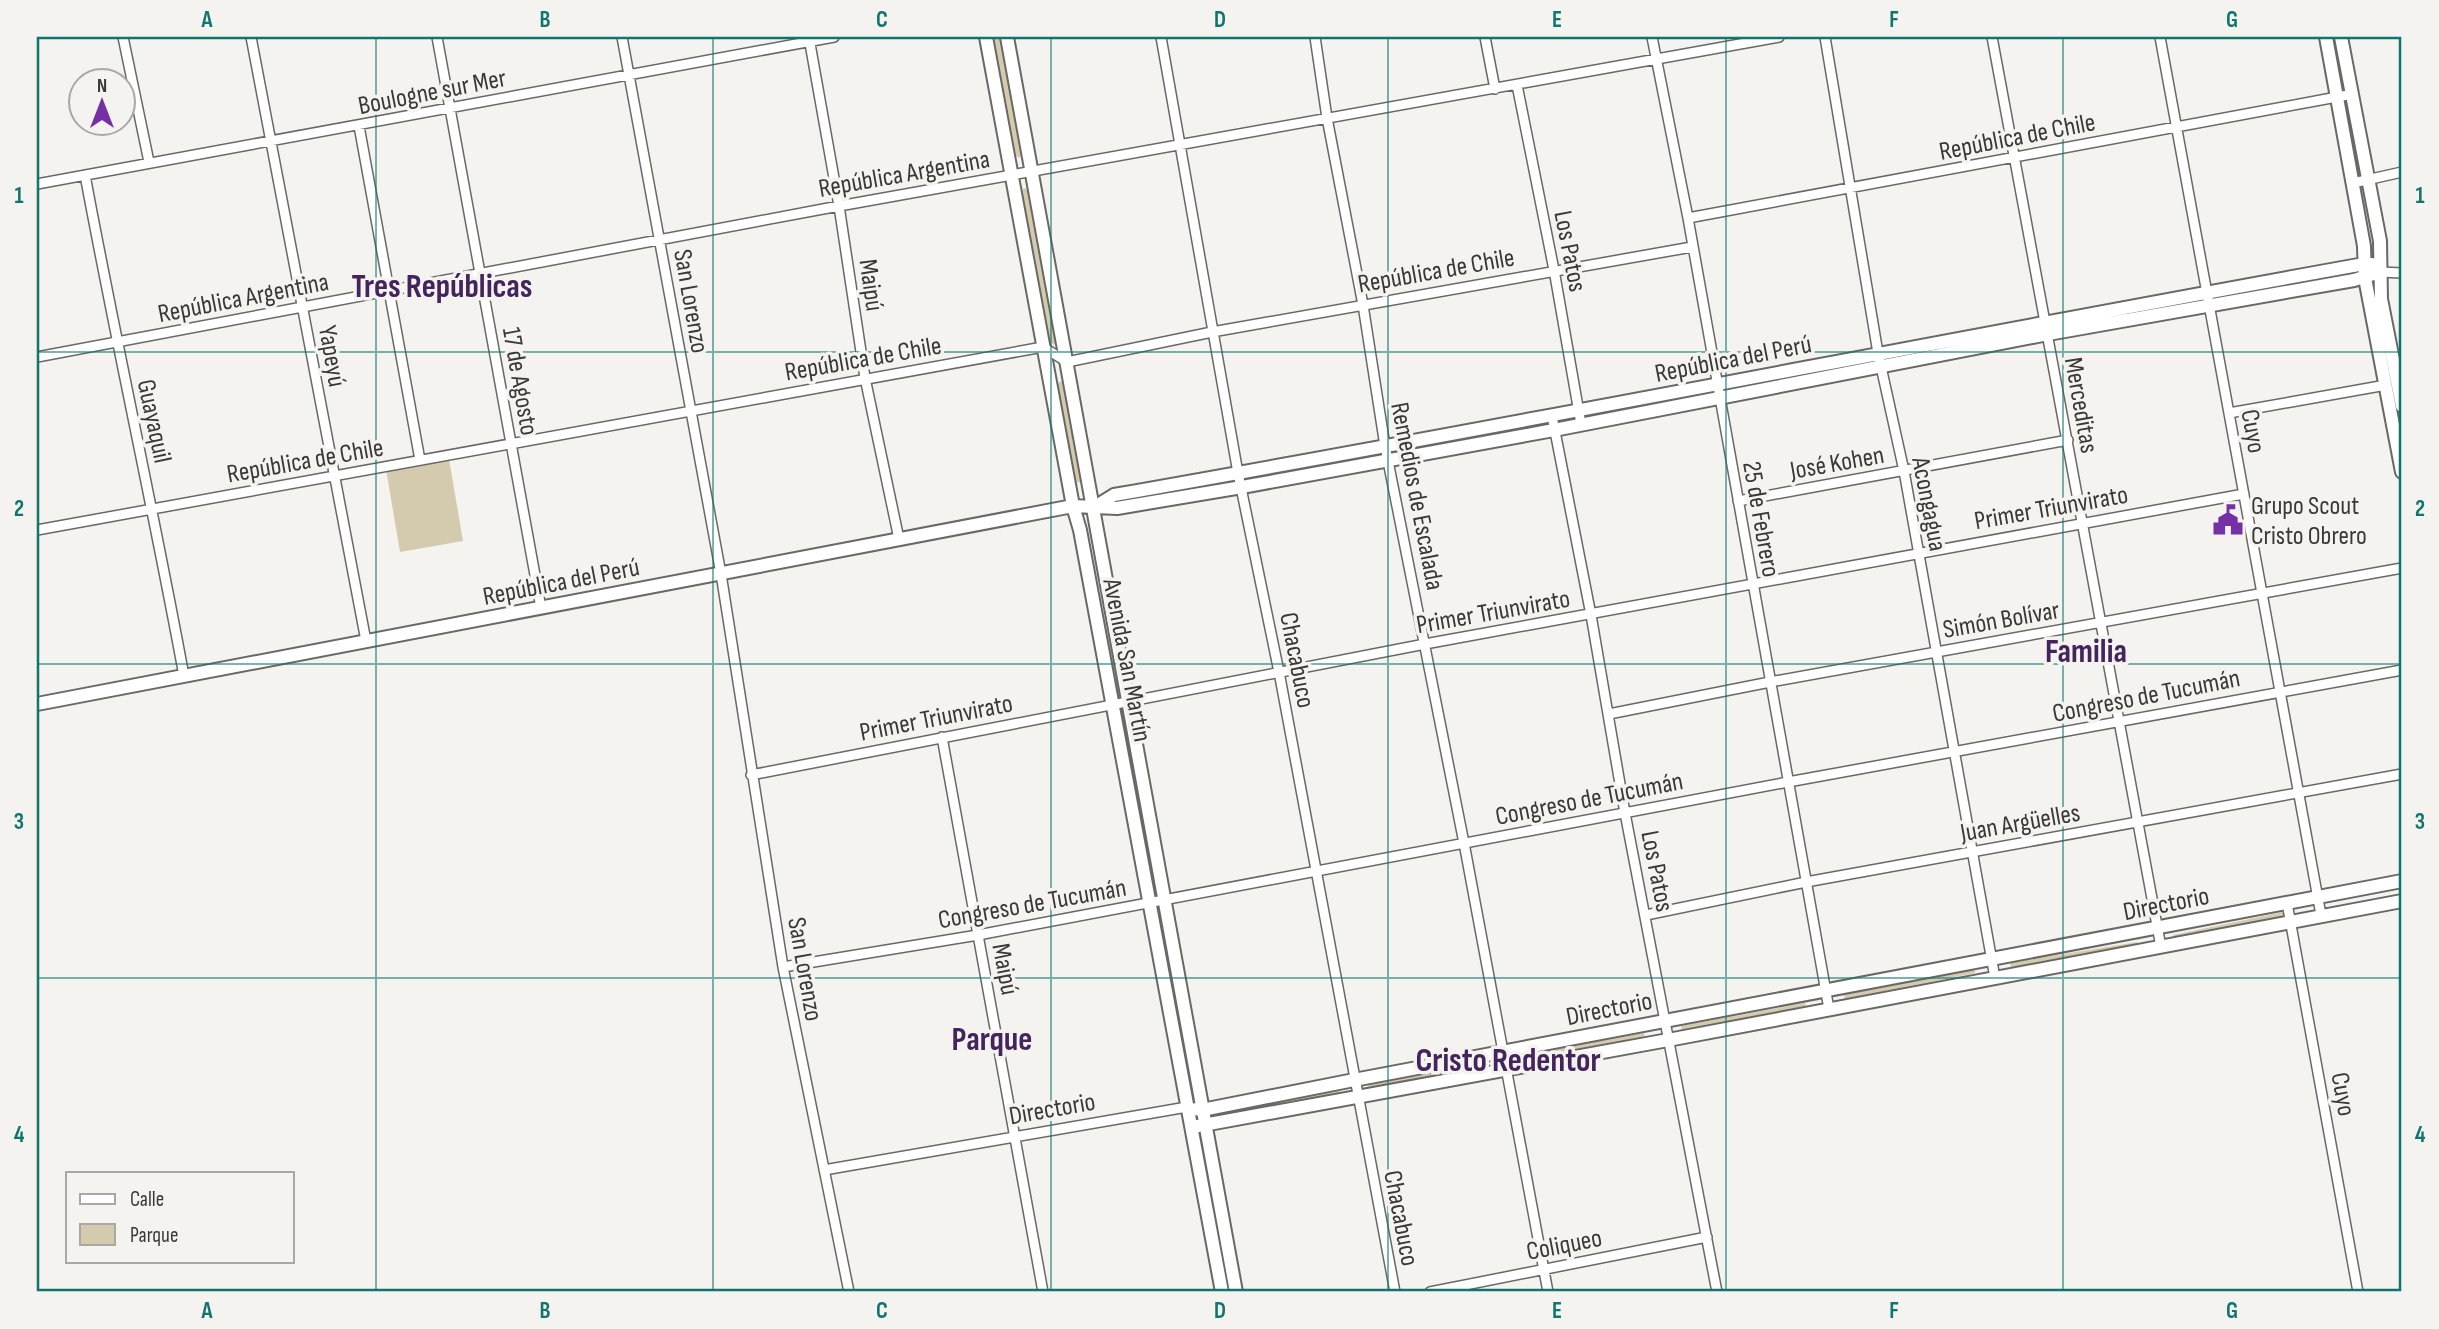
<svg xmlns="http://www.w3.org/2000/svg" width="2439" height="1329" font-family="'Sofia Sans Condensed',sans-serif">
	<rect width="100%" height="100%" fill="#f4f3ef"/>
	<path fill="#d4caad" d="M993,37H1000L1022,153L1019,158L1014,154Z
		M1024,188L1028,190L1057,341L1054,345L1050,342L1022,191Z
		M1061,381L1065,384L1082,479L1079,483L1075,481L1057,384Z
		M449,459L463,541L400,552L386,469Z
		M2283,912L2284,916L2174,939L2173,935Z
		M2137,942V946L2011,967L2010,963Z
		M1974,969L1975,973L1845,999L1844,995Z
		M1805,1003L1806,1007L1682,1030L1681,1026Z
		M1644,1033L1645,1037L1520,1060L1519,1056Z
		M1484,1062L1485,1066L1369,1088L1368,1084Z
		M1339,1090L1340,1094L1224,1116L1223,1112Z"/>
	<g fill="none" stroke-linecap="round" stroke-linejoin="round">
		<g stroke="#696865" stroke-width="12">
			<path id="street" d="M123,37L149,162
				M251,37L366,641
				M437,37L541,608
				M622,37L721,574L783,967L849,1292
				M1161,37L1238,473L1279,672L1395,1292
				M1315,37L1327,118L1363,305L1385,446L1464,843L1548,1292
				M1485,37L1495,89
				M1652,37L1688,218L1829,1009
				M1825,37L1878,353L1904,471L1995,978
				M1992,37L2161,947
				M2160,37L2321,915
				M809,38L839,206L865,378L899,539
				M1517,85L1554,270L1581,424
				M359,126L420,460
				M85,175C116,342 153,508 184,676
				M2353,183L2402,172
				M37,184L834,37
				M1688,218L2353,94
				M2380,272L2402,273
				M37,357L839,206L1779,37
				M2229,413L2386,385
				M1552,416L1591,615L1625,813L1717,1292
				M1738,501L2068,440
				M37,530L1043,347L1067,362L1212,332L1692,247
				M1609,714L1770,682L2402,568
				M942,737L1043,1292
				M751,775L1425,644L2244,494
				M2287,903L2358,1292
				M1646,915L1806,882L2402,774
				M783,967L978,935L1788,782L2402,670
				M824,1170L1187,1107
				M1430,1292L1707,1237"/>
		</g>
		<g stroke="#696865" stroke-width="16">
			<path id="secondary" d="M986,37L1073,506L1080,530L1222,1292
				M1007,37L1236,1292
				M2326,37L2364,246L2365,278L2402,472
				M2341,37L2380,241L2381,299L2402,406
				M37,704L1073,506L1117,508L1242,487L1554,430L2048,334L2354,280L2380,272L2372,264H2364C1947,339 1531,422 1114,495L1093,508
				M1196,1109L1202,1110L1354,1080L2402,881
				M1198,1126L1668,1040L2402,901"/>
		</g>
		<use href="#street" stroke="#fff" stroke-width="9"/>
		<use href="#secondary" stroke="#fff" stroke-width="12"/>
	</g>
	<path fill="none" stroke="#0f766e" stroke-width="2" stroke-opacity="0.55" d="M376,37V1292M713,37V1292M1051,37V1292M1388,37V1292M1726,37V1292M2063,37V1292M37,352H2402M37,664H2402M37,978H2402"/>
	<defs>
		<g id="civic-bare" transform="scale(2.415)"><path d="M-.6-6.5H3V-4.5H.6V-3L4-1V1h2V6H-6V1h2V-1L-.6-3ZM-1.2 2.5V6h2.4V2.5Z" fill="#7430a4" stroke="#f4f3ef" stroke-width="2.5" paint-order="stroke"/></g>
	</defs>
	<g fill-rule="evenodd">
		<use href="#civic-bare" x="2228" y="520"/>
	</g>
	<g text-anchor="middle" stroke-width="7" stroke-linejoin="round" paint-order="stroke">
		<g font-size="26" fill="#383836" stroke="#f4f3ef">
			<text transform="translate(432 91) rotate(-11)" y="9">Boulogne sur Mer</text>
			<text transform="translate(2017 136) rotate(-11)" y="9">República de Chile</text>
			<text transform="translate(904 173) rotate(-10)" y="9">República Argentina</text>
			<text transform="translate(1571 251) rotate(79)" y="9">Los Patos</text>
			<text transform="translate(1436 270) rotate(-10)" y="9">República de Chile</text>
			<text transform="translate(872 285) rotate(82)" y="9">Maipú</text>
			<text transform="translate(243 297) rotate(-11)" y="9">República Argentina</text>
			<text transform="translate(692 301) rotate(80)" y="9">San Lorenzo</text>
			<text transform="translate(333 356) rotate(80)" y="9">Yapeyú</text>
			<text transform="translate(863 358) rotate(-10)" y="9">República de Chile</text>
			<text transform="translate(1733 358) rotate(-11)" y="9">República del Perú</text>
			<text transform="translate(521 381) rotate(80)" y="9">17 de Agosto</text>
			<text transform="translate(2082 405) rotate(80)" y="9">Merceditas</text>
			<text transform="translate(155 421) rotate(78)" y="9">Guayaquil</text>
			<text transform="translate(2254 431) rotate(80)" y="9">Cuyo</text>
			<text transform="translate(305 460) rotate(-10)" y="9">República de Chile</text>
			<text transform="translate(1837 462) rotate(-10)" y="9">José Kohen</text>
			<text transform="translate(1418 496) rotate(79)" y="9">Remedios de Escalada</text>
			<text transform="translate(1930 504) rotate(79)" y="9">Acongagua</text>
			<text transform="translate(2051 507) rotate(-10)" y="9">Primer Triunvirato</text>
			<text transform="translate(1762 519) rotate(80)" y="9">25 de Febrero</text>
			<text transform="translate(561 581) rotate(-11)" y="9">República del Perú</text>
			<text transform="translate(1493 611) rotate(-10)" y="9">Primer Triunvirato</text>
			<text transform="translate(2001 619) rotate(-10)" y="9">Simón Bolívar</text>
			<text transform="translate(1128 660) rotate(79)" y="9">Avenida San Martín</text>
			<text transform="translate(1298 660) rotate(79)" y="9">Chacabuco</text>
			<text transform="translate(2146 695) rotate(-11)" y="9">Congreso de Tucumán</text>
			<text transform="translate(936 717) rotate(-11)" y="9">Primer Triunvirato</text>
			<text transform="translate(1589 798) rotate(-11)" y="9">Congreso de Tucumán</text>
			<text transform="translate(2020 822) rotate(-10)" y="9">Juan Argüelles</text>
			<text transform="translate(1658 871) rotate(79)" y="9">Los Patos</text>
			<text transform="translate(1032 903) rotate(-10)" y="9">Congreso de Tucumán</text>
			<text transform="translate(2166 903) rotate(-11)" y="9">Directorio</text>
			<text transform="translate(806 969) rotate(80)" y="9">San Lorenzo</text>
			<text transform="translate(1006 969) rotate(79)" y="9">Maipú</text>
			<text transform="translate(1609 1008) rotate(-11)" y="9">Directorio</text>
			<text transform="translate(2344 1094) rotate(80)" y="9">Cuyo</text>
			<text transform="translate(1052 1108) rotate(-10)" y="9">Directorio</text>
			<text transform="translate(1402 1218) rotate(79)" y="9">Chacabuco</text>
			<text transform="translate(1564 1244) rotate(-11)" y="9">Coliqueo</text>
		</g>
		<g font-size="26" fill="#383836" stroke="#f4f3ef" text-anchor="start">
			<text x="2251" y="514">Grupo Scout<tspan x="2251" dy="30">Cristo Obrero</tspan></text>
		</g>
		<g font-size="33" font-weight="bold" fill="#43245c" stroke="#f4f3ef">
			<text x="442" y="297">Tres Repúblicas</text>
			<text x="2086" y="662">Familia</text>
			<text x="992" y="1050">Parque</text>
			<text x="1508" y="1071">Cristo Redentor</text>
		</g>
	</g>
	<rect width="2439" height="1329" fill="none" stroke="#f4f3ef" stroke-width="77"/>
	<rect x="66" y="1172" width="228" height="91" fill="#f4f3ef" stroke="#a9a8a5" stroke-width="2"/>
	<rect x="80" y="1194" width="35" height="10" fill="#ffffff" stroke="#a9a8a5" stroke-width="2"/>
	<text x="130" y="1206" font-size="21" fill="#383836">Calle</text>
	<rect x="80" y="1224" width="35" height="21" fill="#d4caad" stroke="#a9a8a5" stroke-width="2"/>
	<text x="130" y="1242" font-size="21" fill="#383836">Parque</text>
	<g transform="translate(102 102)"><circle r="33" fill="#f4f3ef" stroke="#a9a8a5" stroke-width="2"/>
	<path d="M0-5L12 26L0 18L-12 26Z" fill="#7430a4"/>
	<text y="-10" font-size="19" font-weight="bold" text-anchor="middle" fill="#383836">N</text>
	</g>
	<rect x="38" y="38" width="2362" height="1252" fill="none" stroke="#0f766e" stroke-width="2.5"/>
	<g font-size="23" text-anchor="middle" font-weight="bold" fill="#0f766e">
		<text x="207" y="27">A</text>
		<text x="545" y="27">B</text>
		<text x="882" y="27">C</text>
		<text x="1220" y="27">D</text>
		<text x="1557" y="27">E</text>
		<text x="1894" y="27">F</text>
		<text x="2232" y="27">G</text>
		<text x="19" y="203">1</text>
		<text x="2420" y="203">1</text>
		<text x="19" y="516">2</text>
		<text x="2420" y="516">2</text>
		<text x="19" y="829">3</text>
		<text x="2420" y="829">3</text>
		<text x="19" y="1142">4</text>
		<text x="2420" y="1142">4</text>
		<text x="207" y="1318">A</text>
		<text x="545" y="1318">B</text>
		<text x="882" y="1318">C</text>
		<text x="1220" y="1318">D</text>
		<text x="1557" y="1318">E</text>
		<text x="1894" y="1318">F</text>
		<text x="2232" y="1318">G</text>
	</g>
</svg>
